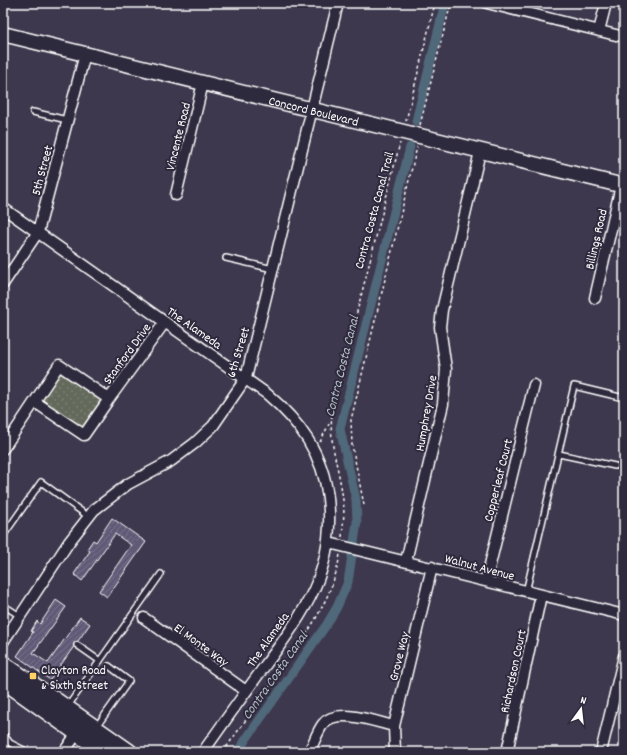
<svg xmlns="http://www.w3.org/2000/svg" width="627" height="755" font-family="Dekko,sans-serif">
	<defs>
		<pattern id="grass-dots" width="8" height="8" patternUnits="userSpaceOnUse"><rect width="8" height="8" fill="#646a5c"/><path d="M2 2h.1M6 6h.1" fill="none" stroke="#7b8074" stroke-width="1.8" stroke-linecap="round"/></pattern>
		<pattern id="building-hatch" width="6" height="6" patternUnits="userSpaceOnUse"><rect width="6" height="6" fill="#615a77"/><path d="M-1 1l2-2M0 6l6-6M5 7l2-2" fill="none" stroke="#79738b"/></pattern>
	</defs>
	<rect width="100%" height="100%" fill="#3e384e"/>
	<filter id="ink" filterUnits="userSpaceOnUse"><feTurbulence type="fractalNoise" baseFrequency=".025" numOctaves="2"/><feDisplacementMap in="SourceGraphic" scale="8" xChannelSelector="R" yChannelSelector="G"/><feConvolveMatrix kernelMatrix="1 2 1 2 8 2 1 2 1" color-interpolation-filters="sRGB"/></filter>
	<g filter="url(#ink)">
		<path fill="url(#grass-dots)" stroke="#b2b4ae" d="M59,365L109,399L84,435L35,402Z"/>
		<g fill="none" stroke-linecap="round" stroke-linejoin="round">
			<path stroke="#50677a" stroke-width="9" d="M416,121L445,3
				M237,752L327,624L337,607L348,582L357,522L356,500L340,429L410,147"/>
		</g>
		<path fill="url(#building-hatch)" stroke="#fff" d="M112,518L146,542L107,597L99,591L131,545L115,534L82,581L74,574L90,551L87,549L93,540L96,542Z
			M56,600L66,607L33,653L48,663L80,617L90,624L50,680L17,656L33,632L31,631L37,621L40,624Z"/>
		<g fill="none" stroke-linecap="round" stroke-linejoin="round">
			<g stroke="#fff" stroke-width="8">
				<path id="lane" d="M33,112L67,120
					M226,258L273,269
					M559,454L615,466
					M3,536L41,482L89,517
					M526,592L574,386L624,398
					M3,605L20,616
					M77,645L100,661
					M68,706L161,574
					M97,726L129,681L109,666
					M3,734L10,743L28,752"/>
			</g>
			<g stroke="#fff" stroke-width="13">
				<path id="street" d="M487,3L624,37
					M599,31L606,3
					M176,195L203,83
					M3,208L267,394C300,422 323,454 328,498C336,572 303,614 261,671C241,698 222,725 203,752
					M3,284L38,232L85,54
					M595,298L621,186
					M35,402L84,435L109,399
					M3,449L59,365L109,399L165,322
					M329,543L624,615
					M406,561L443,404L446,369L440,327L442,310L480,152
					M486,581L534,385
					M144,618L246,691
					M3,642L69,542L94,510L128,484L171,461L195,443L213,426L246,378L338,3
					M64,752L77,733
					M309,752C314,743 317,732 323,724C336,707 376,722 394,726
					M395,752L394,726L432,567
					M507,752L541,595
					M601,752L624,656"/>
			</g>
			<g stroke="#fff" stroke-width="17">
				<g id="secondary">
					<path id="s1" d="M3,34L624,186"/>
				</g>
			</g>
			<g stroke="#fff" stroke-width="19">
				<path id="primary" d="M3,664L129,752
					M3,680L104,752"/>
			</g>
			<path stroke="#fff" stroke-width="1.5" stroke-dasharray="3 3" stroke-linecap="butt" d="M406,121L435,3
				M420,125L451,3
				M320,442L329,424
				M364,505L352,445L351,420L417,147
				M342,537C343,524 345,512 343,500C339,464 327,443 333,406L400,143
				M223,752C241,726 260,701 278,675C304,638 333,600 340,554"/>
			<use href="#lane" stroke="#2f2a3d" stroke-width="5"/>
			<use href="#street" stroke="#2f2a3d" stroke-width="10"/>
			<use href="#secondary" stroke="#2f2a3d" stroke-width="14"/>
			<use href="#primary" stroke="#2f2a3d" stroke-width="16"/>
		</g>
	</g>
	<rect fill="#ffd166" stroke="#2f2a3d" stroke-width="1.5" x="29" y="672" width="8" height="8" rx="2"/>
	<g text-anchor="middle" stroke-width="4" stroke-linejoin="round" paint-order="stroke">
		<g font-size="13" fill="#fff" stroke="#2f2a3d">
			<text dy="5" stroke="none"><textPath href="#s1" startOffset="320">Concord Boulevard</textPath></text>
			<text transform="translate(177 136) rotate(-76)" y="5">Vincente Road</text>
			<text transform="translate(41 170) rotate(-75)" y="5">5th Street</text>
			<text transform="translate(373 210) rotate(-75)" y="5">Contra Costa Canal Trail</text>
			<text transform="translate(595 239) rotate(-77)" y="5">Billings Road</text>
			<text transform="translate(195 327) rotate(35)" y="5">The Alameda</text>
			<text transform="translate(237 352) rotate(-73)" y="5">6th Street</text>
			<text transform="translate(126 353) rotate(-54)" y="5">Stanford Drive</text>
			<text transform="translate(425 413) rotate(-80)" y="5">Humphrey Drive</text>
			<text transform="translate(497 480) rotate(-76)" y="5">Copperleaf Court</text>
			<text transform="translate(480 566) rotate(15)" y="5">Walnut Avenue</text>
			<text transform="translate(267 639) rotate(-55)" y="5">The Alameda</text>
			<text transform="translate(202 644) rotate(36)" y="5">El Monte Way</text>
			<text transform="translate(398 656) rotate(-76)" y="5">Grove Way</text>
			<text transform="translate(512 671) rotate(-78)" y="5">Richardson Court</text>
		</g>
		<g font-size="13" fill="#fff" stroke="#2f2a3d" text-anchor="start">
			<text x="41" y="674">Clayton Road<tspan x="41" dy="15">&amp; Sixth Street</tspan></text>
		</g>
		<g font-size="14" font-style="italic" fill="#b0bbc3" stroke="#2f2a3d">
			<text transform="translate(341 366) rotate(-76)" y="5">Contra Costa Canal</text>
			<text transform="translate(274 675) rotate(-55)" y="5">Contra Costa Canal</text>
		</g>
	</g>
	<rect width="627" height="755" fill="none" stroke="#2f2a3d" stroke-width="16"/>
	<rect x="8" y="8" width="611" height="739" fill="none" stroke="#fff" stroke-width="1.5" filter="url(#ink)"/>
	<g transform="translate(581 709) rotate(15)" stroke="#2f2a3d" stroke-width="3" paint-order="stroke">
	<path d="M0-3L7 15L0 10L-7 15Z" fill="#ffffff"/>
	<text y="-6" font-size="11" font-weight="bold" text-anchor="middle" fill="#ffffff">N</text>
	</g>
</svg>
